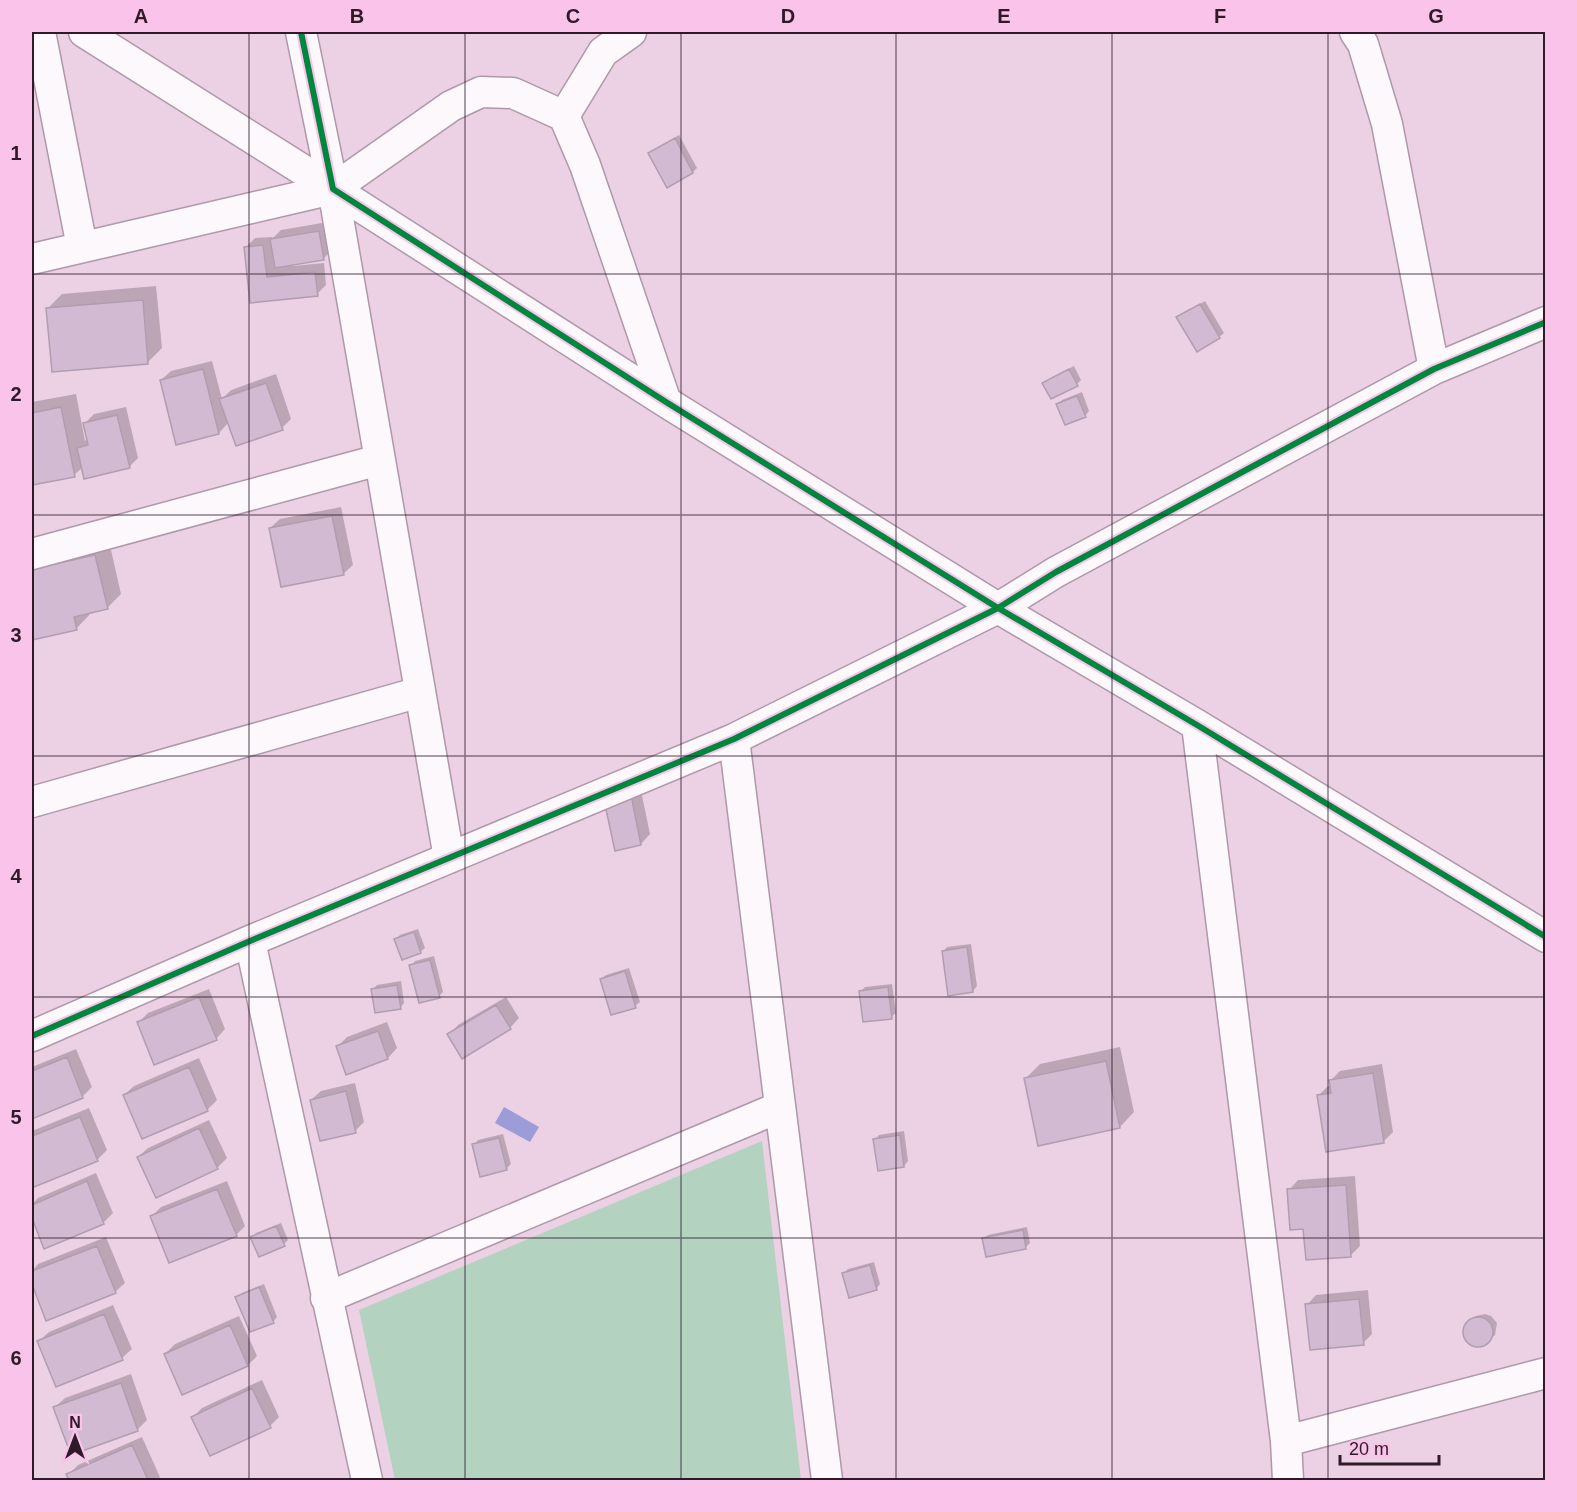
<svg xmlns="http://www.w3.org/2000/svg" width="1577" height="1512" font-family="Arial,sans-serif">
	<rect width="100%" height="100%" fill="#ecd0e4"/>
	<path fill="#b3d2c0" d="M762,1141L801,1480H395L359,1310Z"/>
	<path fill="#9c9cd9" d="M504,1107L539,1127L530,1142L495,1123Z"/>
	<path fill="#0003" d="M679,135L697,168L693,172L650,153Z
		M328,222L333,249L323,259L292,264L293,266L324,263L326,285L317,294L252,301L246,247L255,238L272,237L273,238L281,230Z
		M156,286L162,348L147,363L48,308L62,294Z
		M1205,301L1224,333L1219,337L1178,317Z
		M212,361L222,399L231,390L276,374L291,419L282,428L229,422L219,433L161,380L171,371Z
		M1074,366L1081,380L1077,384L1044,383L1049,379Z
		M1082,392L1089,411L1085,416L1058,404L1062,400Z
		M76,394L85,441L88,438L85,423L94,414L126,407L138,458L129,467H83L74,475L32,483V402Z
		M341,507L353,565L343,574L270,528L280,519Z
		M109,541L121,594L107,608L90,612V614L76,629L32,639V558Z
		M640,786L650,834L641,844L615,791Z
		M418,929L425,948L420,952L396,939L400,935Z
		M971,944L977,986L973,991L943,952L947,947Z
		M434,956L443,992L439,996L411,966L415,961Z
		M629,968L640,1002L635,1006L601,979L606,975Z
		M401,981L404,1003L400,1008L373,989L377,985Z
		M892,984L896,1013L891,1017L861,991L865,987Z
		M209,989L225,1029L216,1039L138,1023L148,1013Z
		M506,997L519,1018L510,1028L449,1035L458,1025Z
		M387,1022L397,1048L388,1058L347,1073L338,1046L347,1037Z
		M1120,1047L1134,1112L1120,1127L1025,1079L1040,1064Z
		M76,1049L92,1087L82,1097L32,1117V1067Z
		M199,1058L217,1100L207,1110L124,1095L134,1086Z
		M1382,1064L1393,1132L1383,1142L1318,1096L1328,1086H1332L1331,1080L1340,1071Z
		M355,1083L364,1122L355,1131L311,1100L321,1091Z
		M89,1108L107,1150L97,1160L34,1185L32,1178V1131Z
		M209,1120L227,1158L217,1168L157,1196L138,1157L148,1148Z
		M904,1131L908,1161L904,1166L874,1140L879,1135Z
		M503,1134L511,1164L506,1169L474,1145L478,1140Z
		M96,1173L113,1213L104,1222L45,1247L32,1214V1204L38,1198Z
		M1355,1176L1360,1246L1350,1256L1305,1227L1289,1190L1298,1180Z
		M227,1181L245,1226L236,1235L152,1216L161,1207Z
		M281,1223L288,1240L284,1244L252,1238L256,1233Z
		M1027,1227L1030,1243L1026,1247L984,1239L988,1235Z
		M106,1237L125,1283L115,1292L47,1319L32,1280V1271L38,1264Z
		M874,1262L880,1284L876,1289L844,1273L848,1269Z
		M264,1284L277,1317L273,1322L237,1297L242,1293Z
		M1368,1290L1372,1334L1363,1343L1307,1305L1316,1295Z
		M113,1305L132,1349L122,1358L57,1385L39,1341L49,1332Z
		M1485,1314L1491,1316L1497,1323L1495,1335L1483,1345H1474L1465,1337V1329L1476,1316Z
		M239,1316L257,1356L248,1365L165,1354L175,1344Z
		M131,1374L147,1420L137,1430L55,1407L65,1398Z
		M262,1380L279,1417L270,1426L193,1417L202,1408Z
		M142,1437L160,1477L157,1480H71L68,1475L78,1465Z"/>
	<path fill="#d2bbd2" stroke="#b09daf" stroke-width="1.5" d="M675,138L693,173L667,188L648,153Z
		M319,231L324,260L275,268L270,239Z
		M263,245L267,277L315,272L318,296L250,303L244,247Z
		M143,300L148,364L52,372L46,308Z
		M1200,304L1220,338L1197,352L1176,317Z
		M203,369L219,434L176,445L160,380Z
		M1069,369L1078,386L1051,399L1042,383Z
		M266,383L283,430L236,446L219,399Z
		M1077,396L1086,417L1065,425L1056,404Z
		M61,407L75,477L32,485V413Z
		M117,415L130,468L84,479L77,448L88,445L83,423Z
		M332,516L344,575L281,587L269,528Z
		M95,555L108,609L74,617L77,630L32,640V569Z
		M631,795L641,845L615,851L604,800Z
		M414,932L421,953L402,960L394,939Z
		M967,947L973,992L948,996L942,951Z
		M430,960L440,998L419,1003L409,965Z
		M625,971L636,1008L611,1015L600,979Z
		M397,985L401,1009L375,1013L371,989Z
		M888,987L892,1019L863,1022L859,991Z
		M199,997L217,1040L154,1065L137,1022Z
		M496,1005L511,1029L462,1059L447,1034Z
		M378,1031L388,1059L346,1075L336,1046Z
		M67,1057L83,1098L32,1119V1071Z
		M1106,1061L1120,1128L1038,1146L1024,1078Z
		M189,1067L208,1111L142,1139L123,1095Z
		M1373,1073L1384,1143L1326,1152L1317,1095L1331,1093L1329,1080Z
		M346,1091L356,1133L320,1141L310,1100Z
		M80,1117L98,1161L34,1187L32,1182V1136Z
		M199,1128L218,1169L156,1198L137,1157Z
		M900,1135L904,1167L878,1171L873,1139Z
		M499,1138L507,1170L480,1177L472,1144Z
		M87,1181L104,1224L44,1249L32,1218V1205Z
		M1346,1185L1351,1257L1306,1260L1303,1229L1290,1230L1287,1189Z
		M217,1189L237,1236L169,1263L150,1216Z
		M276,1226L285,1246L259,1257L250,1237Z
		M1023,1230L1026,1249L986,1257L982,1238Z
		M97,1246L116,1293L46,1321L32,1284V1271Z
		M870,1265L877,1290L849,1298L842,1273Z
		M259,1287L274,1323L250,1332L235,1297Z
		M1359,1299L1364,1345L1310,1350L1305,1304Z
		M104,1314L123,1360L56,1387L37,1341Z
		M1463 1332a15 15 0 1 1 30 0a15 15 0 1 1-30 0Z
		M230,1325L248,1366L182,1395L164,1354Z
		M121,1383L138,1431L71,1455L53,1407Z
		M252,1388L271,1428L210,1456L191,1417Z
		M132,1445L148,1480H69L66,1474Z"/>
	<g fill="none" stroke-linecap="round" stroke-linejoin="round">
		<g stroke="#ae98a9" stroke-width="33">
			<path id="street" d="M40,32L82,247
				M84,32L333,189L449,858
				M301,32L333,189L666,402L998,608L1197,725L1546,937
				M631,32L603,52L564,116L585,165L666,402
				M1355,32L1363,44L1387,124L1434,369
				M32,259L333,189L451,106L481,92L513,93L564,116
				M32,554L379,460
				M1197,725L1286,1441L1288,1480
				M734,739L827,1480
				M32,802L420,692
				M250,941L367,1480
				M32,1036L250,941L734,739L998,608L1056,572L1434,369L1546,322
				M326,1298L780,1107
				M1286,1441L1546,1373"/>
		</g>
		<use href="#street" stroke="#fcf8fb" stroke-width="30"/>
		<g stroke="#f9c3ea" stroke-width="10">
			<path id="cycleway" d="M301,32L333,189L666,402L998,608L1197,725L1546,937
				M32,1036L250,941L734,739L998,608L1056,572L1434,369L1546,322"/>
		</g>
		<use href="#cycleway" stroke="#00873e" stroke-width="6"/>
	</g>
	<path fill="none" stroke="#2e1a29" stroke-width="1.5" stroke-opacity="0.55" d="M249,32V1480M465,32V1480M681,32V1480M896,32V1480M1112,32V1480M1328,32V1480M32,274H1546M32,515H1546M32,756H1546M32,997H1546M32,1238H1546"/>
	<rect width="1577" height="1512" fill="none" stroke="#f9c3ea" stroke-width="66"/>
	<g transform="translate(75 1437)" stroke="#f9c3ea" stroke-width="4.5" paint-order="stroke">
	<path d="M0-4.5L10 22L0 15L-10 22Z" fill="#2e1a29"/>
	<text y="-9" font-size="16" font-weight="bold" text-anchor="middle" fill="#2e1a29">N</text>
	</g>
	<path d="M1340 1455v9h99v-9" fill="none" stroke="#2e1a29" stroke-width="3"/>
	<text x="1349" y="1455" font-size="18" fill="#2e1a29" stroke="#f9c3ea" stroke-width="4.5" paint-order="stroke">20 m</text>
	<rect x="33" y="33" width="1511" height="1446" fill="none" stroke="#2e1a29" stroke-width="2"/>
	<g font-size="20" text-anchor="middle" font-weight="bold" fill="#2e1a29">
		<text x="141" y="23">A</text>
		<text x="357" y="23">B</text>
		<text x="573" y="23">C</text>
		<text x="788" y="23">D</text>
		<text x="1004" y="23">E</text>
		<text x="1220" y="23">F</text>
		<text x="1436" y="23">G</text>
		<text x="16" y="160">1</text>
		<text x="16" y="401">2</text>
		<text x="16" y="642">3</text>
		<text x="16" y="883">4</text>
		<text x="16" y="1124">5</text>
		<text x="16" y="1365">6</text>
	</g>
</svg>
